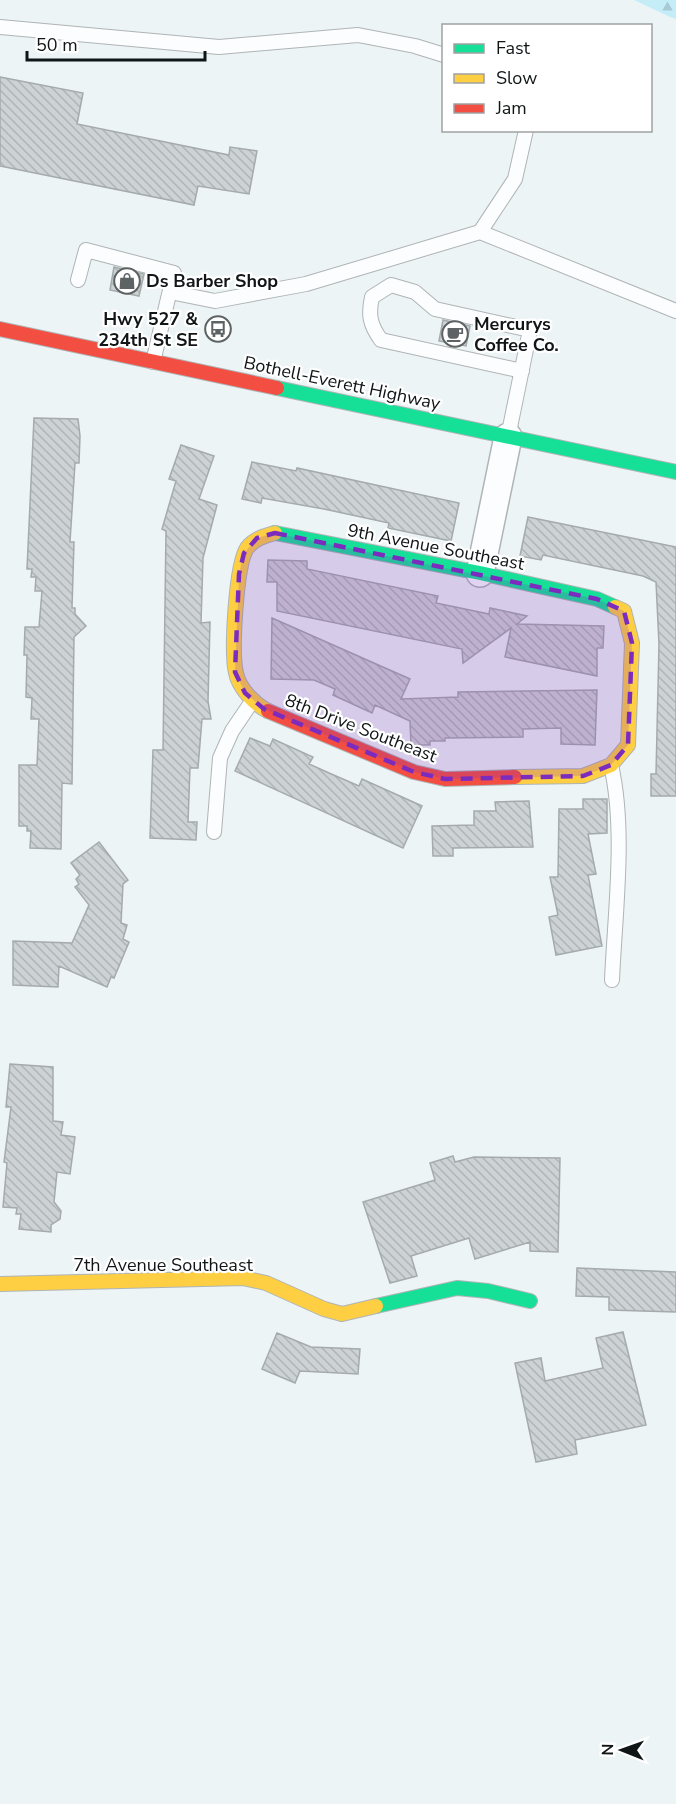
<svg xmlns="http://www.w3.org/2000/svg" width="676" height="1804" font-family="'Nunito Sans',sans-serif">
	<defs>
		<pattern id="forest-firs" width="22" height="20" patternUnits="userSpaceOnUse" patternTransform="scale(1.5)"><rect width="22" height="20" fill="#c5edf8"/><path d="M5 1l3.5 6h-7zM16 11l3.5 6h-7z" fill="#a8cad4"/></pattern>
		<pattern id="building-back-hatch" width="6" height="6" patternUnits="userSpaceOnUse" patternTransform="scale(1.5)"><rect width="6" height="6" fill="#cdd3d4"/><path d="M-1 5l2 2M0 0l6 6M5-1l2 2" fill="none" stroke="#afb4b5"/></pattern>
	</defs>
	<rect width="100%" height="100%" fill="#edf4f6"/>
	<path fill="url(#forest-firs)" d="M634,0H676V19L670,17Z"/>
	<path fill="url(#building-back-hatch)" stroke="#a5aaac" stroke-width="1.5" d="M0,77L83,93L77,124L229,155L230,147L257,151L249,194L198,186L194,205L0,166Z
		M114,267L144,274L139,296L110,290Z
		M443,320L470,326L466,346L439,341Z
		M34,418L78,419L80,436L79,463H75L70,542H74L72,608H75V614L86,626L74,637L72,784L62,783L61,849L30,848L31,831H27V826H19V765H37L39,719H31L32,698L26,697L27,655H24L25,627H39L42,591H35L36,577H31L32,569H27Z
		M181,445L214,456L199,499L217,505L203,558L201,623L210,622L208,701L211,719H202L198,768H190L188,822H197L196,840L150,838L153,750H163L166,531L162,529L176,481L169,479Z
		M252,462L296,471L297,468L459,503L451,541L388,528L389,523L324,509L262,498L261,503L242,499Z
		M528,517L676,547V796H651V774H656L659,644L656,582L643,576L543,555L541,560L520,556Z
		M268,560L307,561V569L438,596L436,603L489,614L490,608L527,616L517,624L604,626L603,648H597V676L505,657L511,628L463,663L462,649L277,611V582H267Z
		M272,618L410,679L401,699L458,697V692L597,690L595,745L561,744V728L523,729V737L445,738V741H430V745H411L410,721L375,705L372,713L333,695L335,689L314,680L271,679Z
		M250,738L270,746L273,739L313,757L309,764L329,773L359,786L362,779L422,806L403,848L235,771Z
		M583,799H607V833L588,834L596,874L588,875L602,946L556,955L549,917L558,915L550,877H558L559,809H583Z
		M529,801L533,847L453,848V856H433L432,826L474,825V811H496L495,802Z
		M99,842L128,880L123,884L121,923L127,925L123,939L129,942L114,978L111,977L107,987L59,966L58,987L13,985V941L72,943L89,905L75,887L79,884L76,879L80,875L71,863Z
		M10,1064L53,1067V1121L63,1122L61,1135L75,1137L70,1174L57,1172L54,1202L61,1211L60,1219L51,1225V1232L19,1229L21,1214H16L17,1208L3,1207L7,1163L4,1162L11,1107H6Z
		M453,1156L455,1162L474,1157L560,1158L558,1252L530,1251V1242L475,1259L469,1238L411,1256L417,1276L390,1283L363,1202L435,1180L430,1163Z
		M577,1268L676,1272V1312L609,1310V1297L576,1296Z
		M623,1332L646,1425L575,1440L577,1454L536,1462L515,1363L541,1358L545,1381L603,1368L596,1338Z
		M277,1333L311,1347L360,1349L358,1374L300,1371L295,1383L262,1369Z"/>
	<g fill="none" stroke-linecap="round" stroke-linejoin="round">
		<g stroke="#afb4b6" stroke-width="16">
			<path id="lane" d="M0,27L219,47L358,35L415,46L444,55
				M480,232L515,179L526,130
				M78,280L86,250L174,273L153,362
				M170,292L215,301L306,284L480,232L676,311
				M508,437L530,330L435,309L415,292L391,285L372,297C368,315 370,325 381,340L522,371
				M611,765C626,830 615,912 612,980
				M214,832L220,758L232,731L253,700"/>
		</g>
		<g stroke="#afb4b6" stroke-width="30">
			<path id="street" d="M480,573L508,437"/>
		</g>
		<g stroke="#afb4b6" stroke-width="16">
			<path id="fast" d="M277,388L676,472
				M275,533L480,573L597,599L615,607
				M376,1306L457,1288L488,1291L530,1301"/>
		</g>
		<g stroke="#afb4b6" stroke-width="16">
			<path id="slow" d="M268,711C254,704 239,688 236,673C231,652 236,565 247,548C254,539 264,536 275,533
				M515,777L583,776L611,765L628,745L632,643L624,611L615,607
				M0,1284L243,1278L266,1283L324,1309L342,1314L376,1306"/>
		</g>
		<g stroke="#afb4b6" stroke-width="16">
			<path id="jam" d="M0,329L277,388
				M268,711L414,772L445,779L515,777"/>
		</g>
		<use href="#lane" stroke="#fcfdfe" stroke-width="14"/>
		<use href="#street" stroke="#fcfdfe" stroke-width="27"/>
		<use href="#fast" stroke="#16e098" stroke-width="14"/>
		<use href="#slow" stroke="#ffcf43" stroke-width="14"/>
		<use href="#jam" stroke="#f24e42" stroke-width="14"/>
	</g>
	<path fill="#7b2cbf" fill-opacity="0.2" stroke="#7b2cbf" stroke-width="4.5" stroke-dasharray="12 8" stroke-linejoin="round" d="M275,533L597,599L624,611L632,643L628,745L611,765L583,776L445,779L414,772L264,709L245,693L235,672L239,574L244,553L257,538Z"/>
	<defs>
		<g id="shop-ring" transform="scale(1.35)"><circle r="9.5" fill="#fff" stroke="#5d6364" stroke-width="1.5"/><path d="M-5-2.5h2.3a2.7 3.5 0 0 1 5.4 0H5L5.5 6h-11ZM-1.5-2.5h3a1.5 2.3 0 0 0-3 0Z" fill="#5d6364"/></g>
		<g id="bus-ring" transform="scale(1.35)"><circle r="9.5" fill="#fff" stroke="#5d6364" stroke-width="1.5"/><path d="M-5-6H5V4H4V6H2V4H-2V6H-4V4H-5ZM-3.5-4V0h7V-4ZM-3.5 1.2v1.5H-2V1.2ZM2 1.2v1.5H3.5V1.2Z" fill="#5d6364"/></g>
		<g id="cafe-ring" transform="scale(1.35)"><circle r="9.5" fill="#fff" stroke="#5d6364" stroke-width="1.5"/><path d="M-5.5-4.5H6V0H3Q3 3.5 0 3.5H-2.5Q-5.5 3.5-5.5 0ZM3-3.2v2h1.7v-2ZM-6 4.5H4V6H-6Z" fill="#5d6364"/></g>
	</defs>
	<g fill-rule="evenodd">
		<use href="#shop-ring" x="127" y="281"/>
		<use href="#bus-ring" x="218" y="329"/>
		<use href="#cafe-ring" x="455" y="334"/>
	</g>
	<g text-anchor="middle" stroke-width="4.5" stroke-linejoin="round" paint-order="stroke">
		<g font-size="18" font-weight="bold" fill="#101516" stroke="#fff" text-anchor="start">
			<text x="146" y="287">Ds Barber Shop</text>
			<text x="198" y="325" text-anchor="end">Hwy 527 &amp;<tspan x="198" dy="21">234th St SE</tspan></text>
			<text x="474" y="330">Mercurys<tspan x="474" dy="21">Coffee Co.</tspan></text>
		</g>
		<g font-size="18" fill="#101516" stroke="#fff">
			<text transform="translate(342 383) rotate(12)" y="6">Bothell-Everett Highway</text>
			<text transform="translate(436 547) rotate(11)" y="6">9th Avenue Southeast</text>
			<text transform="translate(361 728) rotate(21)" y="6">8th Drive Southeast</text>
			<text x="163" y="1271">7th Avenue Southeast</text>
		</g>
	</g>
	<rect x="442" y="24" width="210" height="108" fill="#ffffff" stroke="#9fa1a2" stroke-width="1.5"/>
	<rect x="454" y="44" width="30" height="9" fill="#16e098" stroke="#9fa1a2" stroke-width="1.5"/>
	<text x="496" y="54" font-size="18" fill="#101516">Fast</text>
	<rect x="454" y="74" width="30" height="9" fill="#ffcf43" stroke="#9fa1a2" stroke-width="1.5"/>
	<text x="496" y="84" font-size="18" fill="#101516">Slow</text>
	<rect x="454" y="104" width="30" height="9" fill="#f24e42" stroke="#9fa1a2" stroke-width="1.5"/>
	<text x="496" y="114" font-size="18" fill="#101516">Jam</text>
	<g transform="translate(622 1750) rotate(271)" stroke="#ffffff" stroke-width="4.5" paint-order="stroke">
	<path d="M0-4.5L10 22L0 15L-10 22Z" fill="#101516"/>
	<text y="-9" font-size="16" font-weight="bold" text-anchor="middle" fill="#101516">N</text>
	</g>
	<path d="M27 51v9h178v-9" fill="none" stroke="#101516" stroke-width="3"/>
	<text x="36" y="51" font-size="18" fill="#101516" stroke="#ffffff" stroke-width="4.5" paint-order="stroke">50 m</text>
</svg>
